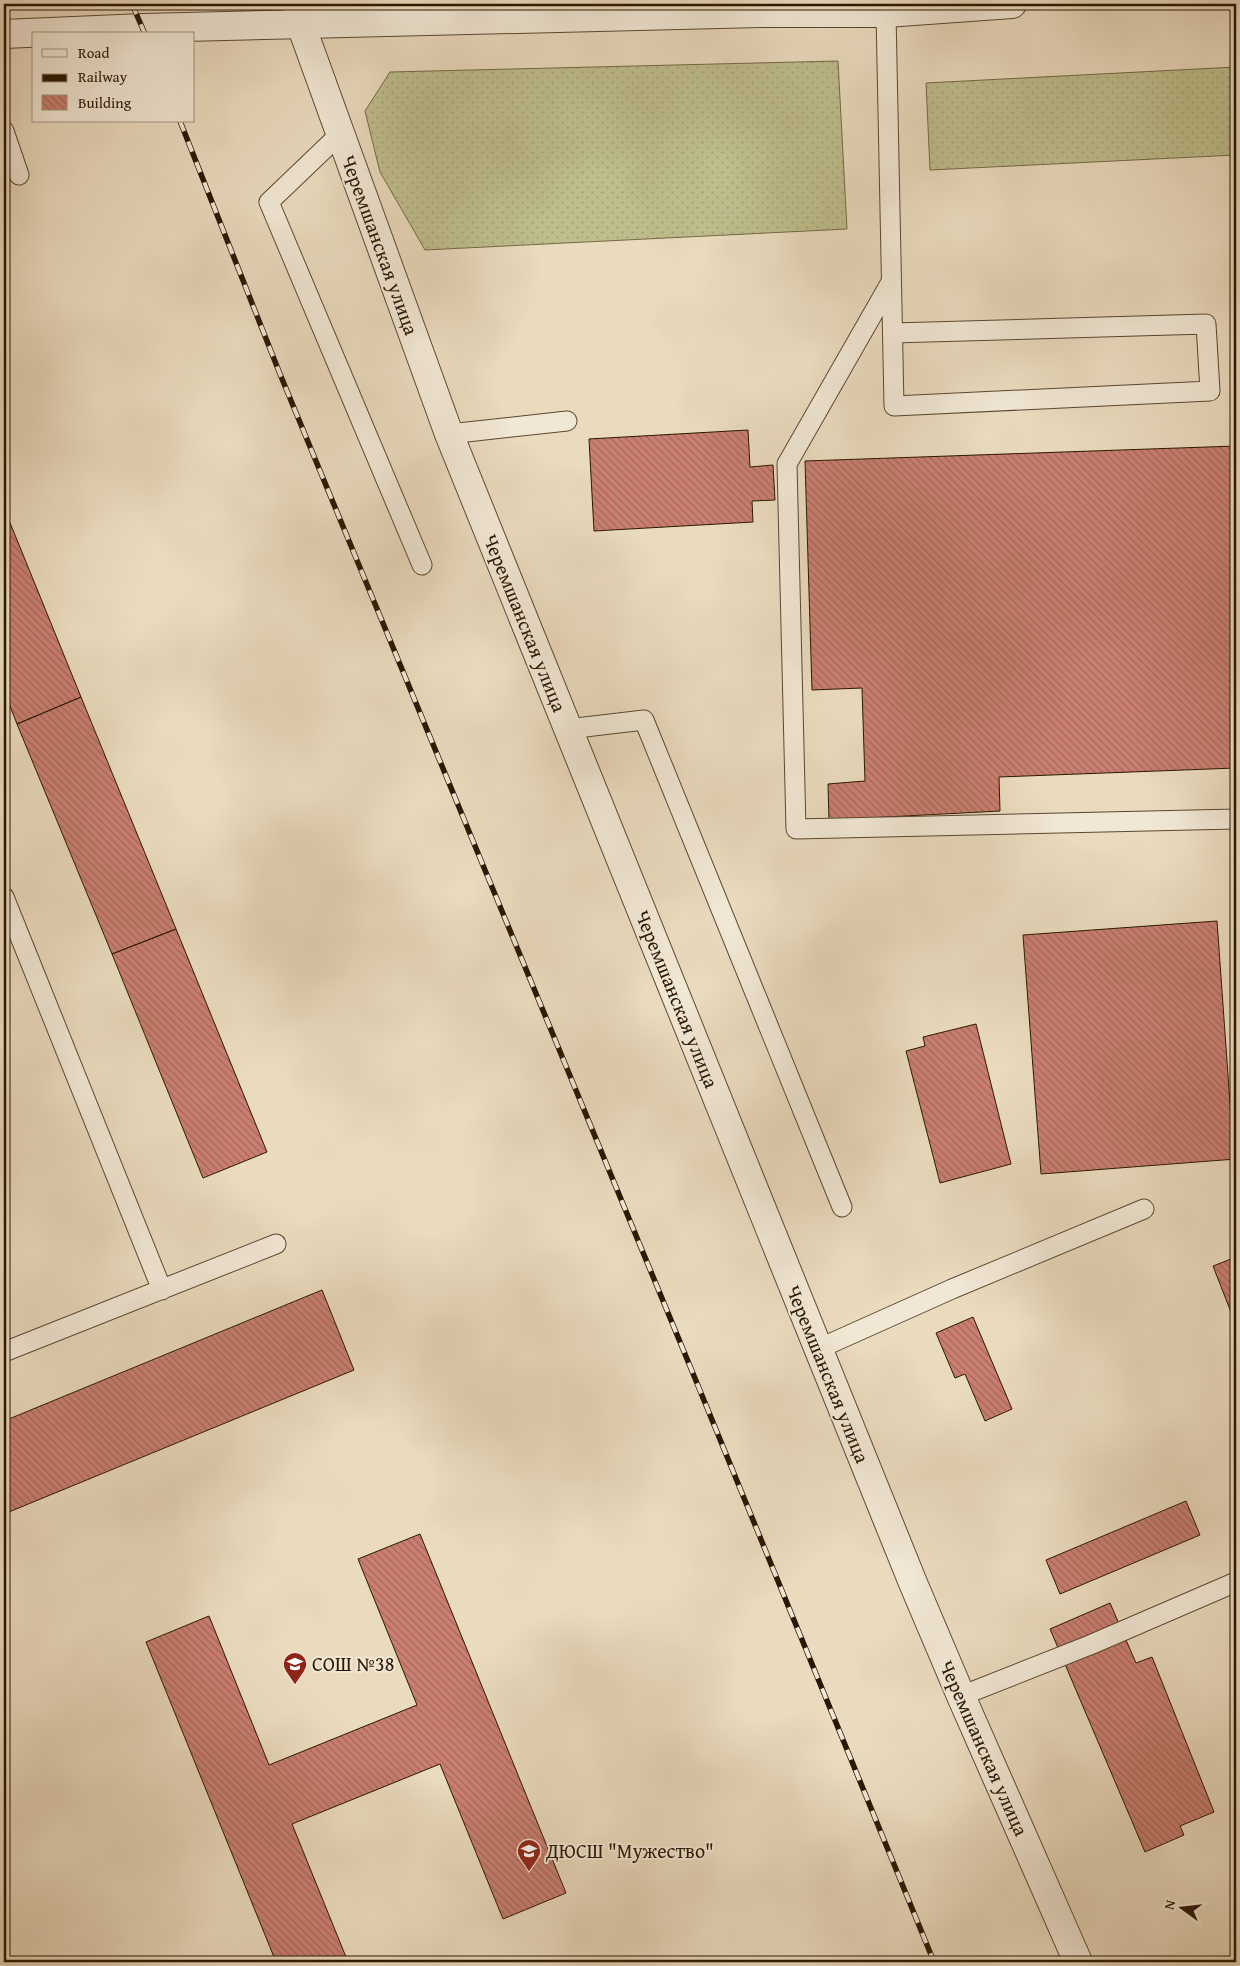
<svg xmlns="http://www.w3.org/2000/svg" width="1240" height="1966" font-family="'Gentium Book Plus',serif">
	<defs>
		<pattern id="grass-dots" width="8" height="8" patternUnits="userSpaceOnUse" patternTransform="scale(1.25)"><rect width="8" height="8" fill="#bebd8c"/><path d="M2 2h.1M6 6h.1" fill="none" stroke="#a3a277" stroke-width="1.8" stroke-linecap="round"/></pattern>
		<pattern id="building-back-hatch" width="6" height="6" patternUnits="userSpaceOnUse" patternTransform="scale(1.25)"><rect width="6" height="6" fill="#ca7f71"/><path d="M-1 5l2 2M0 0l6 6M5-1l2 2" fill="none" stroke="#a4675a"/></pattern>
	</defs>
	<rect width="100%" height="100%" fill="#eadabe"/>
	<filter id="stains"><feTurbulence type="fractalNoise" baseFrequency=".004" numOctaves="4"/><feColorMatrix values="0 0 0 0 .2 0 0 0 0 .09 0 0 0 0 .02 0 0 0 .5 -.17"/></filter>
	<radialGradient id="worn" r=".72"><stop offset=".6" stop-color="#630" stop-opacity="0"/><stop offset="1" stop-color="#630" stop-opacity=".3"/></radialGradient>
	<path fill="url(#grass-dots)" stroke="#746a46" d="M838,61L847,229L425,250L380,172L365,111L390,72Z
		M1236,67V155L930,170L926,83Z"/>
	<path fill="url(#building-back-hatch)" stroke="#2b1701" d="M748,430L750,467L773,465L775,500L752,501L753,522L594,531L589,439Z
		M1236,446V768L999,777L1000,811L829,820L828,784L865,781L862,688L812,690L805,461Z
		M4,508L81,697L17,724L4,691Z
		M81,697L176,929L112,954L17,724Z
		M1236,886V1019L1231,887Z
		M1217,921L1231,1117H1236V1159L1041,1174L1023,935Z
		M176,929L267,1152L203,1178L112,954Z
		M976,1024L1011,1164L940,1183L906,1051L925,1046L923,1037Z
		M1236,1257V1325L1213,1266Z
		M322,1290L354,1370L4,1514V1421Z
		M973,1317L1012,1409L985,1421L965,1374L955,1378L936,1333Z
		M1186,1501L1200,1535L1060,1594L1046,1560Z
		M420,1534L566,1893L503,1919L440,1764L292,1824L348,1962H276L146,1642L209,1616L269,1765L417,1705L358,1559Z
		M1110,1603L1136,1663L1152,1657L1214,1812L1180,1826L1184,1835L1145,1852L1050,1629Z"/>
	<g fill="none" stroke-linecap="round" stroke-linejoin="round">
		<g stroke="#5b4830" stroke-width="21">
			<path id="service" d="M291,4L301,25
				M886,13L894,406L1210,391L1206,324L893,333
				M4,131L19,175
				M339,135L269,202L422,565
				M891,282L787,464L796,829L1236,819
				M449,434L567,421
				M568,729L644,720L842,1207
				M4,897L162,1290
				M818,1349L952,1289L1144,1209
				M4,1352L276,1244
				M961,1696L1090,1645L1236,1582"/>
		</g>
		<g stroke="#5b4830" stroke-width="30">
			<path id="minor" d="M301,25L449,434L913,1583L961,1696L1078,1962"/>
		</g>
		<g stroke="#5b4830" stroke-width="30">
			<path id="tertiary" d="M4,34L143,28L760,13H886L1012,4"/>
		</g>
		<use href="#service" stroke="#f1e7d5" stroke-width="19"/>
		<use href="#minor" stroke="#f1e7d5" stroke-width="28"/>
		<use href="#tertiary" stroke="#f1e7d5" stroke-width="28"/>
		<g stroke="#2b1701" stroke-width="5.5">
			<path id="rail" d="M132,4L145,34
				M180,121L280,374L692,1371L934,1962"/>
		</g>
		<use href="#rail" stroke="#f1e7d5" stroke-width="4" stroke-dasharray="11" stroke-linecap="butt"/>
	</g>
	<defs>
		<g id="school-pin" transform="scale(1.25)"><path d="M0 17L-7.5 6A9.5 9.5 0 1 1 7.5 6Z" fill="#8f2418" stroke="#f1e7d5"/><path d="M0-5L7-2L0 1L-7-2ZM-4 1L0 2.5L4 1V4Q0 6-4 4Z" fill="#fff"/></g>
	</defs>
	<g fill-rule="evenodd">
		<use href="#school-pin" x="295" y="1664"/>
		<use href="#school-pin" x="529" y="1851"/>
	</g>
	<g text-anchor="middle" stroke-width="4" stroke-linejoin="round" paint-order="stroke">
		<g font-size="20" fill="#2b1701" stroke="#f1e7d5">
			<text transform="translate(380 245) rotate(70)" y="7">Черемшанская улица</text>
			<text transform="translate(525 623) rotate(68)" y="7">Черемшанская улица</text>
			<text transform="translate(677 999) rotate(68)" y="7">Черемшанская улица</text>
			<text transform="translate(828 1374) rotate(68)" y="7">Черемшанская улица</text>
			<text transform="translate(984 1748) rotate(66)" y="7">Черемшанская улица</text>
		</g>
		<g font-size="20" fill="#2b1701" stroke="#f1e7d5" text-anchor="start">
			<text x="312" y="1671">СОШ №38</text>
			<text x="546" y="1858">ДЮСШ "Мужество"</text>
		</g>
	</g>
	<rect width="1240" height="1966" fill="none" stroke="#eadabe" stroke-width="20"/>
	<rect x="5" y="5" width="1230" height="1956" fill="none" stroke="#2b1701" stroke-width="2.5"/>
	<rect x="10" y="10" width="1220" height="1946" fill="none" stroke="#2b1701"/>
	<rect x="32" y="32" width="162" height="90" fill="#f1e7d5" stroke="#a29480"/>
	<rect x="42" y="49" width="25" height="8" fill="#f1e7d5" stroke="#a29480"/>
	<text x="78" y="58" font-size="15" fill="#2b1701">Road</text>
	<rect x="42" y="74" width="25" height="8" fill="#2b1701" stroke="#a29480"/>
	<text x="78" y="82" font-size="15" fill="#2b1701">Railway</text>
	<rect x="42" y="95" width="25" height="15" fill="url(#building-back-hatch)" stroke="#a29480"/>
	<text x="78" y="108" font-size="15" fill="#2b1701">Building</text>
	<g transform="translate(1182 1908) rotate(285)" stroke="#f1e7d5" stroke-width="4" paint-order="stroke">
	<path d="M0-4L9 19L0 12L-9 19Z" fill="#2b1701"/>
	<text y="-8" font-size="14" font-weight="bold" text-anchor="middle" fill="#2b1701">N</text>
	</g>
	<rect width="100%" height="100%" filter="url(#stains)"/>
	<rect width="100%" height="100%" fill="url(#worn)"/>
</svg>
